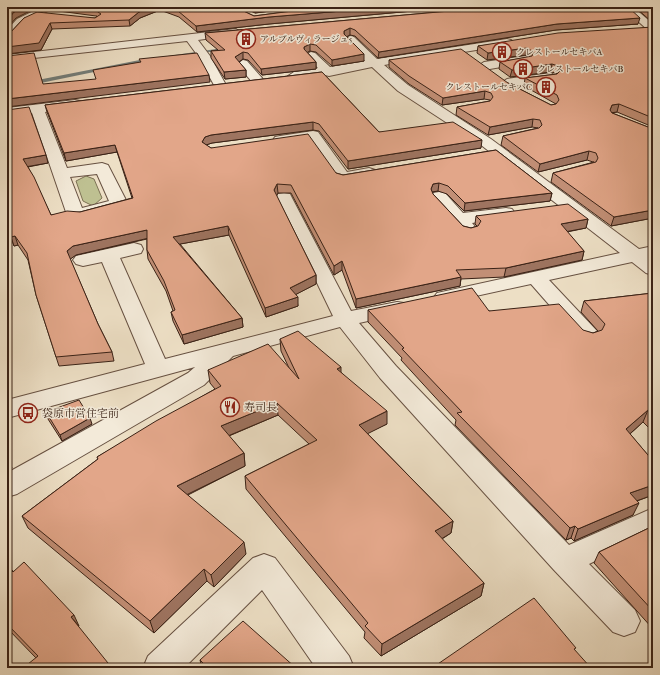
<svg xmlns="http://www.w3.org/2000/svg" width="660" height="675" font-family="'IM FELL French Canon','Noto Serif JP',serif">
	<rect width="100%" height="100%" fill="#eddfc5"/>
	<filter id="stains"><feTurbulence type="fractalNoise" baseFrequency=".005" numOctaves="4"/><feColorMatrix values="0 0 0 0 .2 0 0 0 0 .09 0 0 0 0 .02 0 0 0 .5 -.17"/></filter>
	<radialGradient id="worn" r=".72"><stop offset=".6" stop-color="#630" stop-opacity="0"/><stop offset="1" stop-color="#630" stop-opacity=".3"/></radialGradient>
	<path fill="#bec091" stroke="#7c7154" d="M86,176L94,179L102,198L93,206L83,201L76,181Z"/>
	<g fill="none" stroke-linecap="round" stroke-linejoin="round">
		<path fill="#747e7a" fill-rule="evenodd" d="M230,47L232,49L163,58L161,57Z
			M150,58L152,59V60L7,90V86Z"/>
		<g stroke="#675142" stroke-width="2">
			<path id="minor" d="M42,7H55L25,23L11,38L7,39V30L17,19Z
				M622,7H633L653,24V32L649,31Z
				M236,29L241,32L240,34L198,40L210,56L226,85L220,89L214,85L198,56L187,41L7,61V55Z
				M350,36L354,37L377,59L507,39L511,40L513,42L507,45L384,65L408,85L491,139L639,249L653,246V258H651L653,260V275L646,273L632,262L549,280L597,331L600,336L597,341L589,343L581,341L531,284L444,303L437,301L434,297L437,293L620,253L481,145L398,91L372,67L329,76L325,75L294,80L288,76L294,72L318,68L305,55L311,52L315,53L330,67L365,61L345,39Z
				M526,56L530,58L532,60L530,62L484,70L478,66L484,62Z
				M243,60L247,61L262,78L264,81L262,84H254L239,67L237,64Z
				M551,73L557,77L555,80L507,87L501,83L507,79Z
				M75,100L80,101L82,104L80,107L45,112L67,168L102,163L108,165L128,204L125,208L76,220L70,219L67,215L32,113L7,116V108ZM97,174L109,201L82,208L70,177Z
				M313,131L318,132L347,172L369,168L375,170L377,173L375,176L343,182L337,180L309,140L280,144L275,143L273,140L275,137L280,136Z
				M439,192L445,193L463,213L506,208L512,209L515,213L512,217L472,223L478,230L475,234L469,235L463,234L431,197L433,193Z
				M284,193L290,194L292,198L351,311L397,302L404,303L407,308L404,313L359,323L396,366L569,545L653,508V533L589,564L635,610L640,621L635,632L624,636L613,632L554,570L380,378L340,327L233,356L204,385L17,494L7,497V473L188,373L195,367L7,418V400L145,364L102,262L83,266L76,264L73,260L76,256L134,243L141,245L143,249L141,253L120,258L165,359L333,316L276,198L278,194Z
				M264,554L275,558L349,656L354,668H316L262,590L184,668H143L148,656L253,558Z"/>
		</g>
		<use href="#minor" fill="#f3ead9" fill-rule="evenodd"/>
	</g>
	<path fill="#c28f76" stroke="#3a2216" d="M50,7H235L254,16L323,7H457L269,24L197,32L179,17L160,10L140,18L130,26L52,29L41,50L7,54V33H10L24,18H95L97,16H96L51,10Z
		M242,7H301L255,13Z
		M494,7L638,24L556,30L378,58L355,36L350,35L347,36L364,61L332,66L316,52L310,51L307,52L316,62V69L262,75L248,60L243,59L239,62L246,70V77L225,79L211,58V51L218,50L206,40L205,33Z
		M635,7H653V23Z
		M653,27V127L617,112L612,113L653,129V218L611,226L551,182L553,173L594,162H593L587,160L538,172L501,145L503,136L538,128L532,127L488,135L456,115L457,107L490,101V100L484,99L442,105L409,84L389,67V60L508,83L551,105L556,104L524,86L525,78L557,74L556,73L551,72L510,77L499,69L500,62L529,57L526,55L487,60L477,53L478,46Z
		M322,72L379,132L481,148L348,169L319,131L313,130L212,143L206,145L211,148L336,173L343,175L496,150L552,193L550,201L464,211L447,194L438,191L432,192L433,194L463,226L471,228L477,226L475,224L476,216L588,219L586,228L567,232L584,251L582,260L504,277L461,279L460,286L356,308L342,270L334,275L291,193H278L276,195L316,275V284L296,294L298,306L266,317L229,235L180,244L242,318L243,327L184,344L173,321L171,312L173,311L166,291L148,259L147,250V239L76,255L70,259L98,324L112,352L114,361L59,366L36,295L28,260L18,245L14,246L7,226V110L48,163L28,167L51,215L80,212L132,198L117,152L66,161L47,112L45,105Z
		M653,293V432L643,422L630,434L653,461V495L637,501L633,515L574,541L571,538L566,540L455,425L456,420L401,360L402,358L368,322V310L489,311L593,333L598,331L581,312L584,301Z
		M280,339L341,372L387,424L367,433L453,521L451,533L442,539L484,583L481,596L381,656L364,638L365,632L246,489L245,476L309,444L278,415L229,436L244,453L245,466L188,495L246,554L214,587L207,581L154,633L28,528L22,516L98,459L97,457L215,389L210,383L208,370L289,368L281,351Z
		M46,412L92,424L62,441L48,419Z
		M653,526V629L594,563L599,552Z
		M7,566L79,626L36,658L7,628Z
		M200,660L296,668H202Z"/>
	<path fill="#9e7460" stroke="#3a2216" d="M25,7H38L16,18L7,28V20L14,12Z
		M152,7H160V10L140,18L130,26L129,20L139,12Z
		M259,7H301L255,13V8Z
		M391,7H457L269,24L197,32L196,26L269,17Z
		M640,18L638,24L556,30L378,58L379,52L557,24Z
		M50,23L52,29L41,50L7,54V47Z
		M350,28V35L344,38V31Z
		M310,44V51L304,54V47Z
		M527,48L526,55L487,60L488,53Z
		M243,52V59L236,64L235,57Z
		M364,54V61L332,66V60Z
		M316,62V69L262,75L261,69Z
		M552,64L551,72L510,77L512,70Z
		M246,70V77L225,79L224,72Z
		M209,75L210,82L7,107V99Z
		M485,91L484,99L442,105L443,98Z
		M619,104L617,112L610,113V110L612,105Z
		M533,119L532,127L488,135L490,127Z
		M313,122V130L212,143L206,145L202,142L205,137L211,135Z
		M482,140L481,148L348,169V161Z
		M115,145L117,152L66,161L64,153Z
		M589,151L587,160L538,172L540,164Z
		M46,155L48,163L25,167L23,159Z
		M439,183L438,191L432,192L431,189L433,184Z
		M277,184L278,193L275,199L274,190Z
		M552,193L550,201L464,211L465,203Z
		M653,210V218L611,226L614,217Z
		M588,219L586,228L559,233L561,224Z
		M228,226L229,235L175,245L173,237Z
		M147,230L149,238L76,255L69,260L67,251L73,246Z
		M15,236L18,245L14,246L11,237Z
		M584,251L582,260L504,277L506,268Z
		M342,261V270L334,275V266Z
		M316,275V284L291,297L290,288Z
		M461,277L460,286L356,308V299Z
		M298,297V306L266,317L265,308Z
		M242,318L243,327L184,344L182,335Z
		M341,367V380L337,369Z
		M277,403L278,415L223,438L221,426Z
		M648,410L643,422L622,441L626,429Z
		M387,411V424L359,438V425Z
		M90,418L92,424L62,441L60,435Z
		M244,453L245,466L180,498L177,486Z
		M7,456L12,468L7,471Z
		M653,485V495L625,505L630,493Z
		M639,503L633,515L574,541L578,529Z
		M453,521L451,533L433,544L435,531Z
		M575,526L571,538L566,540L570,528Z
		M244,542L246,554L214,587L211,575Z
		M204,569L207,581L154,633L150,621Z
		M484,583L481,596L381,656L382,644Z
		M74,615L79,626L71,617Z"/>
	<path fill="#e2a689" stroke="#3a2216" d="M7,7H25L14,12L7,20Z
		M73,7H152L139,12L129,20L50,23L39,43L7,47V33H10L24,18L37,12L95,18L101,14L95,10Z
		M167,7H235L254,16L323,7H391L269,17L196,26L178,11Z
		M494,7H628L640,18L557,24L379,52L355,30L350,28L344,31V34L364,54L332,60L316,45L310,44L304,47V49L316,62L261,69L248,53L243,52L235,57L246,70L224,72L211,51L225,50L205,33Z
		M643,7H653V15Z
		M653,27V118L619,104L612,105L610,110L612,113L653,129V210L614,217L553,173L596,162L598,158L596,153L589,151L540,164L503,136L539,128L542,125L540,120L533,119L490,127L457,107L490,101L493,97L491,93L485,91L443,98L409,76L389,60L461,49L508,83L551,105L556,104L559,100L557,95L525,78L557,74L560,71L558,66L552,64L512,70L500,62L532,56L534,52L527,48L488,53L478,46L558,33Z
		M34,53L43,84L96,79L93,70L141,62L139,59L197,53L209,75L7,99V56Z
		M322,72L379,132L453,122L482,140L348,161L319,124L313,122L211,135L205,137L202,142L211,148L308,134L336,173L343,175L496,150L552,193L465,203L448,186L439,183L433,184L431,189L433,194L463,226L471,228L478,226L481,221L476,216L568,204L588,219L561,224L584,251L506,268L456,270L461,277L356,299L342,261L334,266L291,185L277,184L274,190L316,275L290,288L298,297L265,308L228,226L173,237L242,318L182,335L171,312L175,310L164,281L147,250V230L73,246L67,251L98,324L112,352L56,357L36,295L27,253L15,236L11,237L7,226V110L29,107L46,155L23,159L34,177L51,215L67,211L80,212L133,198L115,145L64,153L45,105Z
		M472,288L489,311L559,304L583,330L593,333L602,330L605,324L584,301L653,293V415L648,410L626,429L653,461V485L630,493L639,503L578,529L575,526L570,528L457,413L462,412L402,349L404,348L368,310Z
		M298,331L341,367L337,369L387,411L359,425L453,521L435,531L484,583L382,644L365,626L368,623L245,476L317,440L277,403L221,426L244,453L177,486L244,542L211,575L204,569L150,621L22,516L98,459L97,457L156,421L221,386L208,370L268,344L299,379L280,339Z
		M79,400L90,418L60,435L46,412Z
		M653,526V611L599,552Z
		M24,562L74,615L71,617L112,668H23L38,656L7,624V566L13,572Z
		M534,598L576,648L574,649L591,668H432Z
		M243,621L296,668H208L200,660Z"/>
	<defs>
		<g id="building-ring" transform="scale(1)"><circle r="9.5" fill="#f3ead9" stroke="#8f2418" stroke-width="1.5"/><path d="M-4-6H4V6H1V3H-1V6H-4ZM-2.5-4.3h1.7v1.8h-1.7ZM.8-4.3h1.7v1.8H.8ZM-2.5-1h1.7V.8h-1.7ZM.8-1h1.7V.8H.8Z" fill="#8f2418"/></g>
		<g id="restaurant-ring" transform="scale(1)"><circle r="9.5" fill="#f3ead9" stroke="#8f2418" stroke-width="1.5"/><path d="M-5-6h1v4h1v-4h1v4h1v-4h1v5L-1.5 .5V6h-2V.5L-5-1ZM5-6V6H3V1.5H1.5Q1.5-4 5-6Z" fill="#8f2418"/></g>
		<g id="bus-ring" transform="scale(1)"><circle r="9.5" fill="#f3ead9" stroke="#8f2418" stroke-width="1.5"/><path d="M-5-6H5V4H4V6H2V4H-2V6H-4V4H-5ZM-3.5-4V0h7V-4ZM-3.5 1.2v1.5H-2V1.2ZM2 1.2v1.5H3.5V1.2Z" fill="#8f2418"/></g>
	</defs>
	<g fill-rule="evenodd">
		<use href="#building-ring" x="246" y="39"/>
		<use href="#building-ring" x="502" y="52"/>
		<use href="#building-ring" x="523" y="69"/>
		<use href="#building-ring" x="546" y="87"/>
		<use href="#restaurant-ring" x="230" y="407"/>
		<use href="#bus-ring" x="28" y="413"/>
	</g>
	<g text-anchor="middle" stroke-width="3" stroke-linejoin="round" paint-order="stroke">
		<g font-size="9" fill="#3a2216" stroke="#f3ead9" text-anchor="start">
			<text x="260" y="42">アルブルヴィラージュ5</text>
			<text x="516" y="55">クレストールセキバA</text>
			<text x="537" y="72">クレストールセキバB</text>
			<text x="532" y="90" text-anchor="end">クレストールセキバC</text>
		</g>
		<g font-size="11" fill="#3a2216" stroke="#f3ead9" text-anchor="start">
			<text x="244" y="411">寿司長</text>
			<text x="42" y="417">袋原市営住宅前</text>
		</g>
	</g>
	<rect width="660" height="675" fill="none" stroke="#eddfc5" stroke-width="24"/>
	<rect x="8" y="8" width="644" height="659" fill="none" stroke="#3a2216" stroke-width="2"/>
	<rect x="12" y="12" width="636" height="651" fill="none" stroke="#3a2216"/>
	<rect width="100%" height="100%" filter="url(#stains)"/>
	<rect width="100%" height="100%" fill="url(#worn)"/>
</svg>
